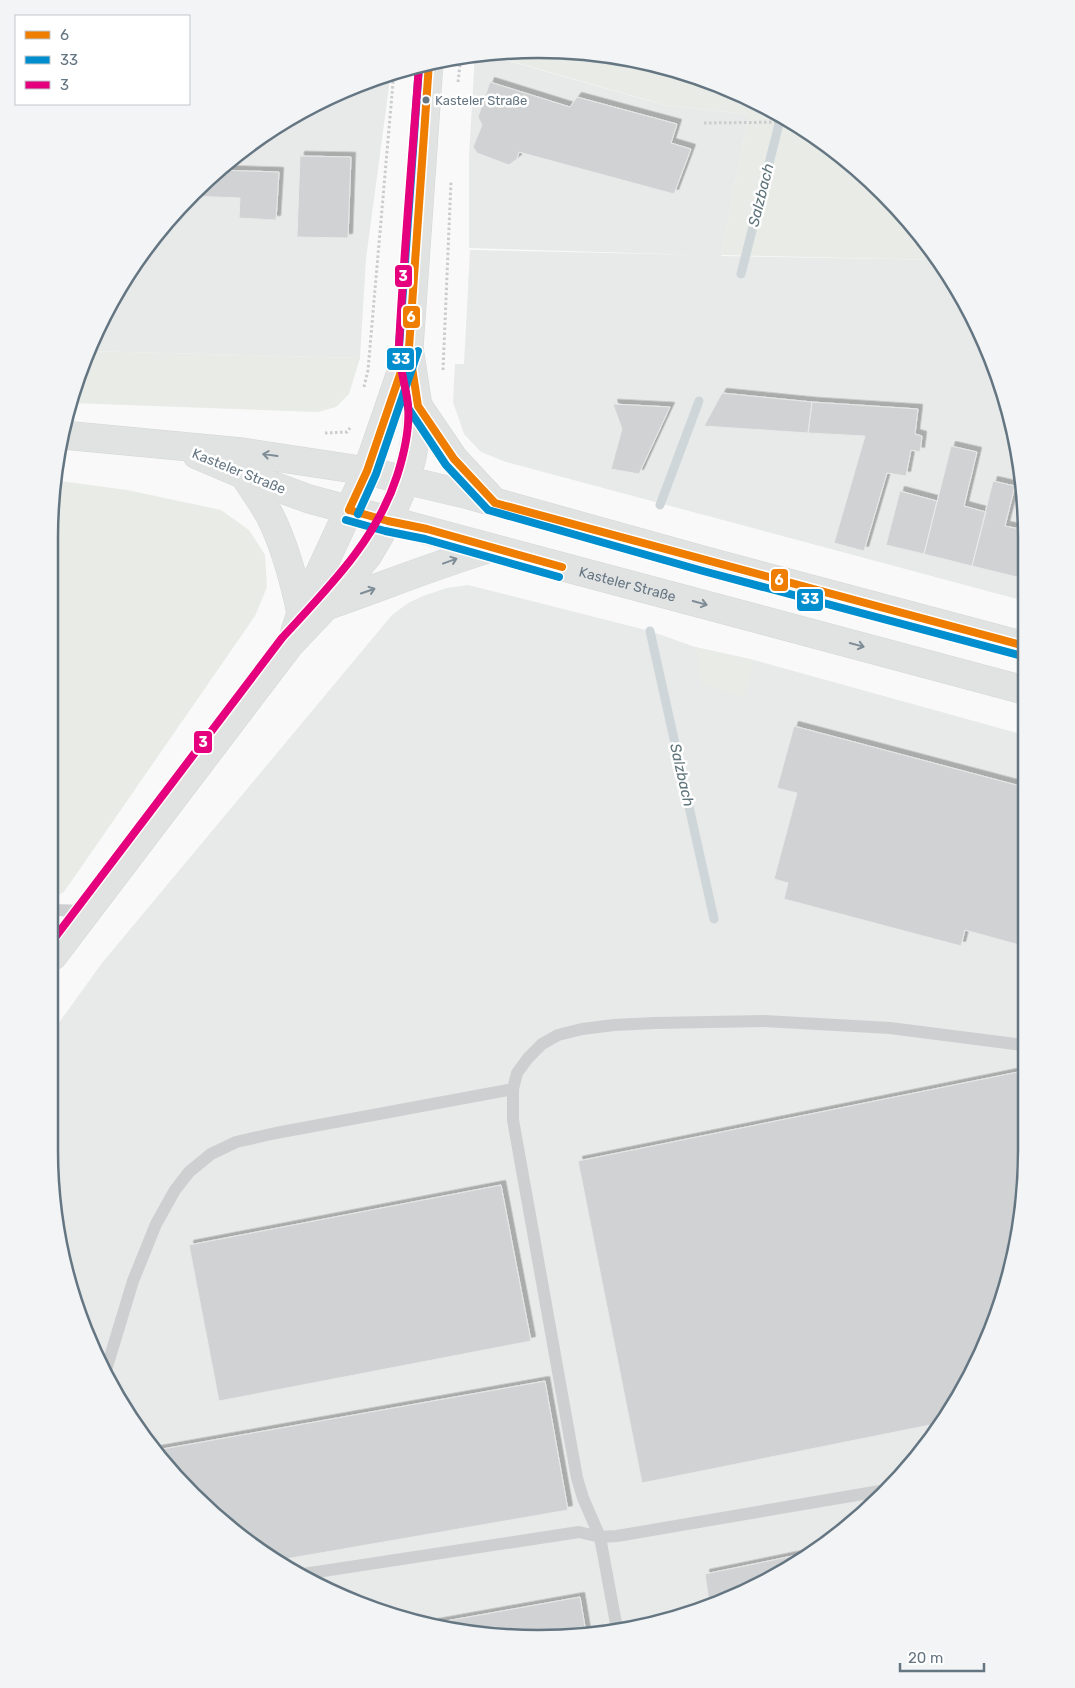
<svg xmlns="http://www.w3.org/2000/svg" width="1075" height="1688" font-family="Rubik,sans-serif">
	<defs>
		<filter id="shadow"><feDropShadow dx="4.5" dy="-4.5" stdDeviation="0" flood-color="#0004"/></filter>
	</defs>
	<rect width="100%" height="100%" fill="#f9f9f9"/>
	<path fill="#e8e9e9" d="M475,53H481L667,106L749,114L721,256L938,260L976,321L1010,411L1025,505V601L506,462L481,452L464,434L453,402L455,364H464L470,250L700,255L469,248V156Z
		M391,72L366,259L360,358L86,351L150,240L215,170L293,114L381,75Z
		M468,585L650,631L695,647L754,660L1024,735L1022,1214L989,1337L925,1448L860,1518L809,1557L664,1623L537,1639L442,1630L380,1613L293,1574L240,1538L131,1422L75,1307L53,1215V1031L102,963L392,615L408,603L423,596L447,588Z"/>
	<path fill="#e8ebe6" d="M570,50L664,65L754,99L835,150L925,240L938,260L721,255L749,114L668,106L483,53Z
		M86,351L360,358L349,394L336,407L318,412L72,403Z
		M53,480L127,490L221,510L249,530L265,555L267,587L255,616L64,892L53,898Z
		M695,647L754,660L744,697L702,684Z"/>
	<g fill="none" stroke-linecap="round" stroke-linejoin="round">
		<path stroke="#ced6d9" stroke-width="9" d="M741,274L781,116
			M660,505L699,401
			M650,631L714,919"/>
	</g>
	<path fill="#d0d2d3" stroke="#e8e8e8" filter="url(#shadow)" d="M490,82L570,107L577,97L677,124L671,143L691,149L674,194L519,152L517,159L509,165L477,153L473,147L482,125L478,117Z
		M300,156L351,157L348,238L297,237Z
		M216,170L279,172L276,220L239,218L240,198L191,196Z
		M722,393L812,402L808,433L704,426Z
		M812,402L918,409L915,434L922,436L920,452L911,450L906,476L887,473L864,551L834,543L865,436L808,433Z
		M613,404L670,407L639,474L611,469L622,429Z
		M951,446L977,452L964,506L986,512L972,566L924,554Z
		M993,481L1015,486L1005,526L1025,530V579L972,566Z
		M900,491L937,501L924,554L886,545Z
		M794,726L1024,787L1023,946L965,930L961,946L784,899L788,883L774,879L797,793L777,788Z
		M1023,1071L1022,1214L989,1337L940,1423L642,1483L578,1161Z
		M501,1185L531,1341L219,1401L189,1245Z
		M545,1381L568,1510L274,1561L240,1538L157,1450Z
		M817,1551L809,1557L709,1602L705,1574Z
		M580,1597L586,1633L537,1639L442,1630L424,1625Z"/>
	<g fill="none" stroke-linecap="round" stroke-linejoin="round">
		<g stroke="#d5d6d7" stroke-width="29">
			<g id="secondary">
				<path d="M418,406L454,459L494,502"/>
				<path d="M63,435L242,452L367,471L469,495L706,561L1025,646"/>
				<path id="s1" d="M197,455L244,475L309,499L1024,690"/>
				<path d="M244,475C252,488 262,501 269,514C285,545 294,580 301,613"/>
				<path d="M326,606C381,587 435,565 491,548"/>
				<path d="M295,631L301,613L367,471L408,352"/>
				<path d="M53,956L290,644L326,606L368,555L388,521L406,480L412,457L416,434L418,406L409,348L429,63"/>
			</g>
		</g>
		<path stroke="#cbcccd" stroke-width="3" stroke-dasharray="2.5 2.5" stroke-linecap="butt" d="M458,82L461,56
			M704,123L790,122
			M443,370L451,181
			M364,387L368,370L394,71
			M325,433L347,432L350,428"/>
		<path stroke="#cecfd0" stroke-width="12" d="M53,910L87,911
			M106,1370L133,1281L156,1224L175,1190L189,1172L211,1154L236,1142L276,1133L513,1089
			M297,1575L579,1532L600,1537L583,1498L577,1478L513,1120V1089L517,1073L528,1058L542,1044L558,1035L582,1029L614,1025L655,1023L764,1021L890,1028L1023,1045
			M617,1629L600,1537L617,1536L886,1490"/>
		<use href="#secondary" stroke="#e1e2e2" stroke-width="28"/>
		<g stroke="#fff" stroke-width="11">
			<path id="bus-1" d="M429,63L409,348L418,406L454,459L495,503L1025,646
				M349,510L388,521L427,529L562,567
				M349,510L367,471L409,348"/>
		</g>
		<g stroke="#fff" stroke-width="11">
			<path id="bus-2" d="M419,66L399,347L408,408L446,465L488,510L703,571L1022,656
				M358,514L376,474L418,351
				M346,520L385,531L425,539L559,577"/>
		</g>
		<g stroke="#fff" stroke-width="11">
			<path id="bus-3" d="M53,940L282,638C327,589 376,541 397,476C404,454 410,427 408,405C406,385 398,365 399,345C404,252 412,159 419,66"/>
		</g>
		<use href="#bus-1" stroke="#ef7d00" stroke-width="8"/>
		<use href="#bus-2" stroke="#008ecf" stroke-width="8"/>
		<use href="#bus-3" stroke="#e5007d" stroke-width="8"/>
	</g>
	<defs><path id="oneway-shaft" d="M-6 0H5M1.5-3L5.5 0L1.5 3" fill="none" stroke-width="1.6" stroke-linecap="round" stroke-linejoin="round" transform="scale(1.25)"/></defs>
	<g stroke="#7e8c96">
		<use href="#oneway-shaft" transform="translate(270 455) rotate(-172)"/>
		<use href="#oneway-shaft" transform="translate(450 561) rotate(-20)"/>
		<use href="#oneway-shaft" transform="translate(368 591) rotate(-19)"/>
		<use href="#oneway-shaft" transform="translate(700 603) rotate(15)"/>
		<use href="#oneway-shaft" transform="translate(857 645) rotate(15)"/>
	</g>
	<circle fill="#657683" stroke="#fff" stroke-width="2" cx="426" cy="100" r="4.5"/>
	<g text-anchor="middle" stroke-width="5" stroke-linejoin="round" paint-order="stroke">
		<g font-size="13" fill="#657683" stroke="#fff" text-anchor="start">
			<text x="435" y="105">Kasteler Straße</text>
		</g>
		<g font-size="14" fill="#657683" stroke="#fff">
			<text transform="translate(239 471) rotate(22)" y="5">Kasteler Straße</text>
			<text dy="5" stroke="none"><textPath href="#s1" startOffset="450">Kasteler Straße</textPath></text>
		</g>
		<g font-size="15" font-style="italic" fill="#60757c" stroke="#fff">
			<text transform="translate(761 195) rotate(-76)" y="5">Salzbach</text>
			<text transform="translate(682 775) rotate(77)" y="5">Salzbach</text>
		</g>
	</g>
	<path d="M0 0H1075V1688H0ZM538 58H538A480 480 0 0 1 1018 538V1150A480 480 0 0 1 538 1630H538A480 480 0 0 1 58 1150V538A480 480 0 0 1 538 58Z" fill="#f3f4f5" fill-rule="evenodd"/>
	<path fill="none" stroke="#657683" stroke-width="2.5" d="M538 58H538A480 480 0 0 1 1018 538V1150A480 480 0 0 1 538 1630H538A480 480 0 0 1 58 1150V538A480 480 0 0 1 538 58Z"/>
	<g stroke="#fff" stroke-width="2">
		<rect x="394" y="264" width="19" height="24" rx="5" fill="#e5007d"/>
		<rect x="402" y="305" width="19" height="24" rx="5" fill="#ef7d00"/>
		<rect x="386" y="347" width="29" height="24" rx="5" fill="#008ecf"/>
		<rect x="770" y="568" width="19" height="24" rx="5" fill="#ef7d00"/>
		<rect x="796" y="588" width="28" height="24" rx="5" fill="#008ecf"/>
		<rect x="193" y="730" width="20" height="24" rx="5" fill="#e5007d"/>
	</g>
	<g font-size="14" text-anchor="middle" font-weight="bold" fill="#fff">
		<text x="403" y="281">3</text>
		<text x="411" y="322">6</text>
		<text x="401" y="364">33</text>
		<text x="779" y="585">6</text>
		<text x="810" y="604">33</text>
		<text x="203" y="747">3</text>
	</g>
	<rect x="15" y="15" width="175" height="90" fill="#ffffff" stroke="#c1c8cd"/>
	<rect x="25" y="31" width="25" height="8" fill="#ef7d00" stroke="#c1c8cd"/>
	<text x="60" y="40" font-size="15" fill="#657683">6</text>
	<rect x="25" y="56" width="25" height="8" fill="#008ecf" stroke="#c1c8cd"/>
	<text x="60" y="65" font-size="15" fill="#657683">33</text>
	<rect x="25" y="81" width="25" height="8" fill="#e5007d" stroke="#c1c8cd"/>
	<text x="60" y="90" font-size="15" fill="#657683">3</text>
	<path d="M900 1663v8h84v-8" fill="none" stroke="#657683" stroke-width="2.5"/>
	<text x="908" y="1663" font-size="15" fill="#657683" stroke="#ffffff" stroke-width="4" paint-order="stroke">20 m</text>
</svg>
